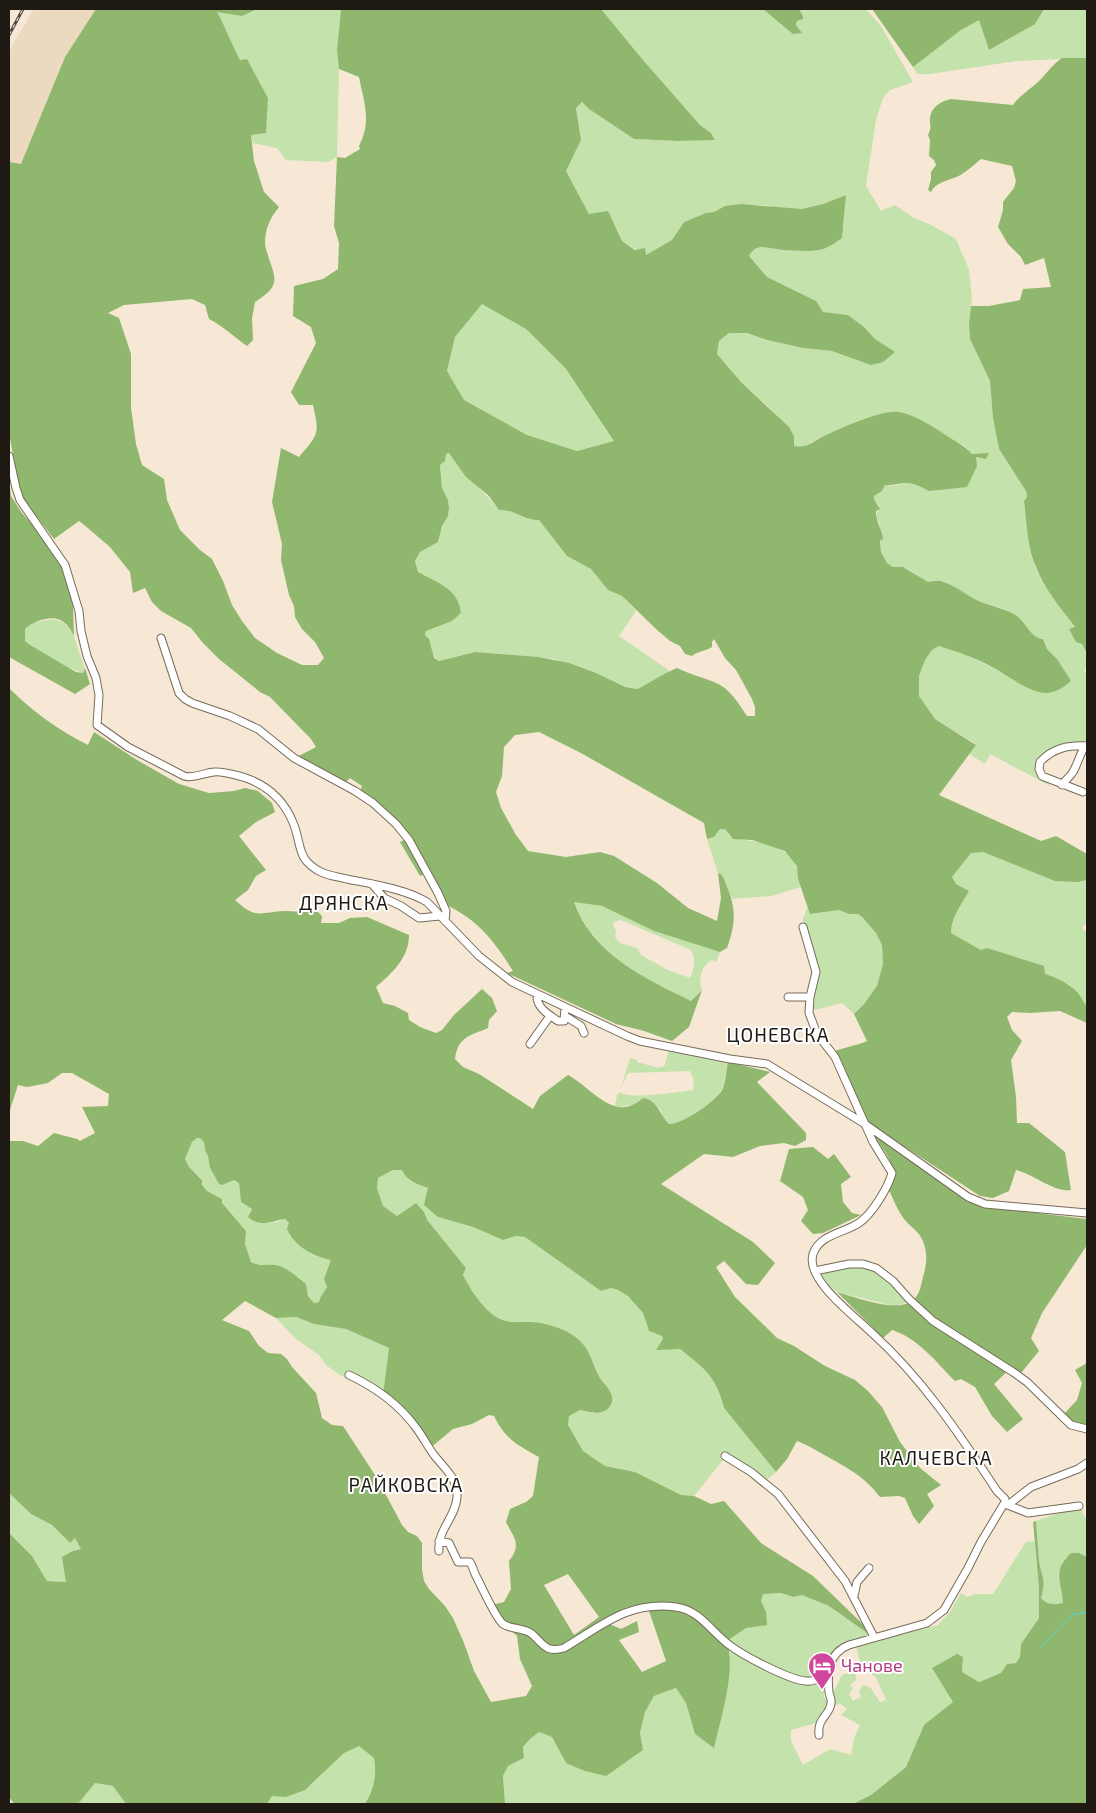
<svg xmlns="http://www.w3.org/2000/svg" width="1096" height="1813" font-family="'Exo 2',sans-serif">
	<rect width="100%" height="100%" fill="#f6e8d4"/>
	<path fill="#ecdac0" d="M34,9H96L65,57L21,165L9,162V51Z"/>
	<path fill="#c4e3ac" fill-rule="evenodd" d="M257,9H341L337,50L339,69L337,157L328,162L286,160L277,148L253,143L251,135L268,98L247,59L240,60C231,43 226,27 216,11L242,16Z
		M601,9H763L771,15L796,25L797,21L803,19V16L799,9H866L881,26L913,82L890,90L883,98L876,120L866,186L881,211L895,205L914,218L931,225L956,239L969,270L972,298L969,323L970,339L990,381L993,418L999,449L1026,491L1027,497L1024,501C1027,523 1028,545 1035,566C1043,588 1061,608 1075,627L1070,629C1082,644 1087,647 1087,667L1084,670L1087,673V746L1062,747L1038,768L1043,778L1052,787L990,754L985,764L969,754L976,744L935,719L919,696V676L925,660L932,650L939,646L969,656L1007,675L1057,659L1047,649L1043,639L1035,637L1015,615L1010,613L1004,609L981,602L961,592L953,586L936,580L928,582L923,580L914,573L903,567H893L887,563L881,552L880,525L876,516L879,505L874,499V496L882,491L885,485L891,486L905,483L921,485L972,454L965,446L949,438L859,422L821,437L802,448L794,446V436L770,408L742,383L717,354L719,341L729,333H747L767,340L803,348L832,351L895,353L875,339L864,327L848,315L822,312L816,301L767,277L749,256L752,251L757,248L765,246L781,250L844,226L845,195L823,204L802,209L779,208L765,205L725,206L714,212L706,213L684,222L672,240L646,255L622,241L617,229L602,213L589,214L566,171L581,140L576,108L582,102L589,109L634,139L678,141L715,139L711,133L700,125L643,60Z
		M1044,9H1087V58L1017,61L930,74H917L913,67L961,30L979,19L989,50L1034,24Z
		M482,303L526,329L566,369L615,441L577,451L527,435L464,400L447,371L455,337Z
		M449,453L499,510L506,509L539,520L567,556L591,569L608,590L622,596L636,611L619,636L670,671L639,689L625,687L554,659L539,657L475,652L439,661L432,655L425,635L426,631L452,621L461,613C461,608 459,606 457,602C446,582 436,583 418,572L415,560L420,552L438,542L442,526L448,516L449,508L448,500L442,488L440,465L445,461L446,454Z
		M54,619C72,623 75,639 80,655C82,662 86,666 83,673C74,671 29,648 25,641C23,637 24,633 25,629L30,623Z
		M720,829H726L730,837C754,843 782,841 796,864C799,870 798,880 801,887L772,896L732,899L722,875L718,873L707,839L714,837Z
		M971,852H984L996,857L1078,882L1087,880V925H1083V930L1087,931V1007L1083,1002L1080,995L1068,984L981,950L951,933C951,917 962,904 969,891L956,884L952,877Z
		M574,902L602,906L654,931L720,952L716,962L712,960C701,966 698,980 702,990L691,1001C645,979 594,954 574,902ZM621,920L691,950C697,960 694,968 690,978L668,970L641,955L637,948L620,943L615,937L616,930L613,926L614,922Z
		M808,907L811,914L839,910L849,914H858L862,917L876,933L882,945L883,964L877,986L864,1004L854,1014L842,1003L811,1011L810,1007L817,977L804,932L803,918Z
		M669,1049L728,1062C726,1071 725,1085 720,1092C715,1100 678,1128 669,1124C664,1122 663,1115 661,1111C657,1104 650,1101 643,1098L636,1105L615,1107L617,1095L620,1092C628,1100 679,1092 693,1090L694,1080L690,1071L628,1073L621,1088L630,1058L637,1060V1062L659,1068L660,1066L664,1067Z
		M197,1138H200L204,1142L205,1150L208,1156L210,1168L219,1184L234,1179L239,1183L241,1202L252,1209L249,1213L259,1223L277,1222L285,1219C306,1238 295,1254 331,1260L324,1279L327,1287L320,1298L319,1302L314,1303L308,1296L306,1284C297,1278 286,1266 275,1265C264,1264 262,1267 251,1262L245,1244L246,1231L222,1203V1199L207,1191L202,1185V1179L189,1167L185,1159L192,1142Z
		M393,1170H403L410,1181L428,1188L438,1217L473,1227L503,1240L516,1236L525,1237L601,1291L611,1288L618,1290L628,1296L643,1313L649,1331L662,1336L663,1339C694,1358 715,1371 724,1408L776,1472L763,1483L731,1462L723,1460L694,1496L681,1495L635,1472L605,1466L583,1451L568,1425L569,1416L580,1410L595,1413L604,1382L554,1326C538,1323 520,1324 504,1320C485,1315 472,1291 463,1275L466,1268L428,1221L424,1212L416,1203L397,1216L383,1206L377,1187L378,1178Z
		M836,1265L877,1267L912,1301L898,1305H890L837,1292L828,1285L818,1268Z
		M296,1317L314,1324L346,1329L389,1348L383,1395L340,1375L326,1365L319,1355L296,1339L276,1318Z
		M9,1493L31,1514L52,1525L70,1543L75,1538L82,1550L73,1551L66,1582L47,1581L32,1556L9,1533Z
		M1081,1508L1085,1518H1087V1557L1079,1553L1058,1573L1063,1604C1054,1605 1049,1605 1041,1598C1047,1577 1041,1578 1039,1560C1038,1547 1037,1534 1036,1521L1063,1511Z
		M1034,1541L1039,1588V1618L1021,1644L1020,1657L1016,1663L1007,1664L1001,1673L979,1682L962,1672L963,1657L932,1668L954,1702L924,1725L906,1767L871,1795L853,1804H505L503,1776L508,1766L524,1758L523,1747L530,1739L539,1732L552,1737L566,1763L630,1758L643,1750L640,1733L645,1712L654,1696L676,1688L686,1703L695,1734L727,1693L730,1650L766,1668L802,1682L824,1680V1697L832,1710L816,1723L791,1730V1741L803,1765L830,1749L851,1755L854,1738L860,1725L841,1715L847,1709L840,1703L833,1707L830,1692L834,1691L842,1675L855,1670L856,1680L850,1685L853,1689L849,1694L853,1701L861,1697L859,1692L863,1685L870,1687L880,1702L886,1700L876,1677L864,1670L859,1658L856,1646L938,1625L950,1612L961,1593L967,1597L975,1594H993L1026,1542Z
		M781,1593L793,1597L802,1595L829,1606L870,1635L868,1637L837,1649L821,1676C789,1683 754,1657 727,1641L766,1612L761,1601L763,1594Z
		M360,1746L374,1758C377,1776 374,1789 365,1804H267L272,1796C310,1798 317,1776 342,1754C347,1750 354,1748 360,1746Z
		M95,1783L113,1786L126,1804H78Z"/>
	<path fill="#8fb76e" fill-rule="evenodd" d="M96,9H257L242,16L217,12C226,28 231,43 240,60L247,59L268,98L266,133L251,135L254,161L264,192L279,207C270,218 265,229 265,243C265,248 268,254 269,259C278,283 277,287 255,302L252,318L253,340L247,346C234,337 223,326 209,319L205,305L192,299L124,305L108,313L119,318L131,354V408L136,444L142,465L164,479L167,500L180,530L200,550L212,559L223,581L232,605L242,621L255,638L277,653L302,665H318L324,658L315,642L302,629L295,617L294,606L289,595L281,560L282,544L272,502L281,448L299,457C318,434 320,435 313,405H299L291,392L316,343L311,327L293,316L294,286L323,279L338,269L339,243L334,226L337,157L345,158L360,149L359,146C372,121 364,103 359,77L339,69L337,50L341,9H601L643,60L700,125L711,133L715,140L678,141L634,139L589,109L582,102L576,108L581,140L566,171L589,214L608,211L622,241L635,250L645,248L646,255L672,240L684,222L706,213L714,212L725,206L741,204L802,209L823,204L846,195L842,238C835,243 827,249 818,250C807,252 794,250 783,250C769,249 757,241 749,256L767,277L816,301L823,312L848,315L864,327L875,339L895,352L883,362L871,365L832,351L803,348L767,340L747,333H729L719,341L717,354L742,383L789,427L794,436V446C808,449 814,440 826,435C841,428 883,409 899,412C913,414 932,426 944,434C954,441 964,445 972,454L989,453L986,459L976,457L977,466L967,487L929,491C921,487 915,483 906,483C899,483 893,486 885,485L882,491L874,496V499L880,509L876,511C875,520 882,529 883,539L880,541L881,552L887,563L893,567H903L928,582C934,581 938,580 943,582C957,586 968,597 981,602C994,607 1006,609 1017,616C1026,623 1031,638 1043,639L1047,649L1057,659L1071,681C1064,687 1055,693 1046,693C1027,692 1007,674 990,666C974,657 957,652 939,646L932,650L925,660L919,676V696L935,719L976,745L939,795L1041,841L1056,836L1087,854V880L1078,882L1055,881L983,852L971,853L952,877L956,884L969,891C962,904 951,917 951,933L981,950L987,948L1044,966L1045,974C1057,978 1069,983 1078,993C1082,997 1083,1002 1087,1007V1025V1023L1060,1011L1030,1013L1012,1012L1007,1017L1012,1030L1022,1041L1011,1060L1016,1097L1017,1123H1029L1065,1152L1071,1190C1055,1193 1033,1174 1016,1170L1009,1191L993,1198L980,1196L864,1120L833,1052C844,1047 856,1046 867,1041L854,1014L864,1004L877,986L883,964L882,945L876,933L862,917L858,914H849L839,910L810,914L798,879L797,866L785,851L752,840L733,839L725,829H720L714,837L707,839L704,823L581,753L539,732L515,735L504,747L502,776L496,792L501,808L516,835L528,851L566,857L600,852L614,856L657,883L688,908L717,921L721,898L718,873L722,875C735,904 738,917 727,948L720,952L654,931L602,906L574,902C592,954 646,979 691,1001L702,990L689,1027L672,1041L644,1031L616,1024L507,973L513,971C501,952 489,934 471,920C462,913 451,907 441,902L431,871L425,868V874L420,876L400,842L404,840L406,834L360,791L362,786L350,778L346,782L295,758L316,747L311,739L270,697L260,692L219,659L203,643L191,628L161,611L152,602L145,588L133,593L130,572L110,547L83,524L79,521L54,539L24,500L18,482L9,433V162L21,164L65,57ZM482,304L526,329L566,369L614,441L577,451L527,435L464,400L447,371L455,337ZM449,453L466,477L488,495L499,510C514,509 525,521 539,520L567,556L591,569L608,590L622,596L656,629L670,641L680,646L685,654L692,656C698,651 706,651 712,647V642L714,639L725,658L736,670L752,699L755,707V716H747C738,703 730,688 714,682C702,677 689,674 677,668L664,674L638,689L625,687L596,673L569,663L539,657L475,652L439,661L434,658L429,639L425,635L426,631L452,621L461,613C459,589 436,582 418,572L415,561L420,552L438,542L442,526L448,516L449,508L448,500L442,488L440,465L445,461L446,454Z
		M763,9H799L803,16V19L797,21L796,25L802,33L793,34Z
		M872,9H1044L1035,24L989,50L979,20L961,30L913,67Z
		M1062,58H1087V654L1082,644L1076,642L1069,629L1075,627C1061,608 1044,589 1036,567C1027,547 1027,523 1024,501L1027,497L1026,491L999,449L993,418L990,381L970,339L969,323L971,306H989L1020,300L1023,289L1051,287L1044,258L1025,265L1021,257L1008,244L998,227L1003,210V202L1014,188L1016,181L1012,166L981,159C975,164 968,170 962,174C952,181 937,180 931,192L928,190L931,179V172L936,165L934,160L929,156L930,140L928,135C933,124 929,127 930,118C931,107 941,101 951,99L1013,105C1020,95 1031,89 1039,81C1047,73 1053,64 1062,58Z
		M9,481L11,496L22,513L57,552L72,574L74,636C71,630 67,623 60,620C50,615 32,622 25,629V641L30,645L76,672L83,673L85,668L90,684L75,694L9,657Z
		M9,688C32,711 58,730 88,745L94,732L137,760L179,784L209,793L234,791L245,788L258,791L272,803L275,812L256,822L239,836L266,870L256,876L248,890L235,900C256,920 260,912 285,911C296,911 306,913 317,911L322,916L321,923H339L350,918L367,917L409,935C409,958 392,973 376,987L383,1003L395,1006L408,1013L409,1020L420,1027L436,1033L442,1030L454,1015L482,989L492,998L497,1011L489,1020L488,1028C470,1036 458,1036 455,1059L463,1067L479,1074L533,1109L540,1096L568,1075C592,1088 615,1124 643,1098C658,1100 659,1114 669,1124C680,1126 716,1101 722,1090C726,1082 726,1071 728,1062L770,1072L757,1082L806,1133V1140L795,1146L784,1143L760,1146L733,1157L704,1154L661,1184L753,1242L775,1263L758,1285L746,1284L724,1261L716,1267L735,1297L777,1338L794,1346L825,1366L855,1380L868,1391L882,1407L900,1442L920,1468L941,1485L927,1494L934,1506L919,1524L913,1516L905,1498L899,1496L880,1497C865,1477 849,1469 828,1457C817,1451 808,1445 797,1441L787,1459L776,1472L724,1408C716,1376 704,1368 680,1349L656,1350L663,1339L662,1336L649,1331L643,1313L628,1296L618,1290L611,1288L601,1291L525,1237L516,1236L503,1240L473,1227L438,1217L424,1205L428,1188C417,1184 407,1181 402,1170H393L378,1178L377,1188L383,1206L397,1216L416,1203L424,1212L428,1221L466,1268L463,1275C471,1290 485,1314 503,1320C511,1323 521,1322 530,1322C548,1323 569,1329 582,1343C591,1352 593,1367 600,1378C605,1385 616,1395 611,1404C605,1417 590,1412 580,1410L569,1416L568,1425L583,1451L605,1466L635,1472L681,1495L694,1496L711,1504L724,1501L761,1543L813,1576L874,1635H870L829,1606L802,1595L793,1597L781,1593L763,1594L761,1601L766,1612L767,1625L746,1628L727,1641C736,1672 721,1717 714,1748L695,1734L686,1703L676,1688L654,1696L645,1712L640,1733L643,1750L606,1776L585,1771L566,1763L552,1737L539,1732L530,1739L523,1747L524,1758L508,1766L503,1776L505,1804H365C374,1789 377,1776 374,1758L359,1746L344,1753L305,1790L286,1797L272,1796L267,1804H126L113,1786L95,1783L78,1804H14L9,1797V1533L32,1556L47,1581L66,1582L62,1557L73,1551L81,1549L75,1538L70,1543L52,1525L31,1514L9,1493V1141H23L38,1146L54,1133L77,1139L80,1141L95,1133L82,1107L108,1106L109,1094L72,1073H62L48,1083L27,1087L18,1085L10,1110L9,1118ZM197,1138H200L204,1142L205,1150L208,1156L210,1168L219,1184L222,1185L234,1180L239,1183L241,1202L252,1209L248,1217C261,1228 271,1221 285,1219L289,1223L287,1229C294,1246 314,1257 331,1260L324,1279L327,1287L320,1298L319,1302L314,1303L308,1296L306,1284C298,1278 286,1266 275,1265C264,1264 262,1267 251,1262L245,1244L246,1231L222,1203V1199L207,1191L202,1185V1180L189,1167L185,1159L192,1142ZM245,1301L276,1318L296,1317L314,1324L346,1329L389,1348L383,1395L422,1433L429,1449L453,1429L472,1424L489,1415L494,1416C505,1439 518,1445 539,1457L533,1496L526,1502L510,1509L506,1522C514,1538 522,1544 509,1561L511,1589L504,1602L492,1605L509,1629L517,1636L520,1659L532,1686L526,1696L491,1702L474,1671L464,1643L453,1618L445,1606L429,1589L424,1581L422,1570V1543L417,1536L408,1532L402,1525L377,1478L343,1426L332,1425L322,1418L316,1393L292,1367L287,1359L281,1354L268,1353L259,1346L249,1331L222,1320ZM568,1574L599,1617L574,1635L544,1585ZM643,1606L648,1608L666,1661L642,1672L619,1640L639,1632L637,1621L621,1629L609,1624L611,1616L627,1607Z
		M875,1137H879L968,1200L1044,1214L1087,1219V1245L1042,1313L1031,1338L1039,1351L1021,1373L1012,1367L994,1384L1023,1419L1007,1432L992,1416L975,1387L961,1379L955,1381C936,1362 918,1338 892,1330L883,1338L837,1292C855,1297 896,1313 912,1301C920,1295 921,1285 923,1277C927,1264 928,1252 922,1239C917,1229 910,1227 904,1219C898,1211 894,1201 890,1192L887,1191C897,1164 890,1160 875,1137Z
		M813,1147L828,1159L834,1154L851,1177L841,1184L843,1202L852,1213L861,1215L823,1233L813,1234L801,1221L808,1210L803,1197L780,1181L789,1149Z
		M1087,1363V1429L1073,1423L1064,1414L1077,1400L1082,1383L1075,1370Z
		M1036,1521C1037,1534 1038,1547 1039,1560C1041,1578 1047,1577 1041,1598C1048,1605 1054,1605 1063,1603C1061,1579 1052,1572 1071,1553H1079L1087,1557V1804H853L871,1795L906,1767L924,1725L953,1702L932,1668L957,1654L963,1657L962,1672L979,1682L1001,1673L1007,1664L1016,1663L1020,1657L1021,1644L1039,1618V1588L1033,1522Z"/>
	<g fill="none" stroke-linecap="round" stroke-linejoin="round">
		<path stroke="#58d2de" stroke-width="1" d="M1040,1648L1072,1615L1087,1612"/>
		<g stroke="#776b5a" stroke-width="9">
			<path id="minor" d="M9,456L16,488L20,500L65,565L79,611L81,631L87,656L96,678L99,695L97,725L128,747L184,776C194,779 203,773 214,772C222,771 235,775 243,777C268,785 285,801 294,825C302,847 297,860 321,872C329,876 339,877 347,879C372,884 406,889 427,902L479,956L512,982L627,1036L640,1041L730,1059L767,1064L865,1124L968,1197L985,1204L1087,1213
				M161,638L179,693L185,699L192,703L230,716L258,729L294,758L355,791L373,803L396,824L409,840L438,893L446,911L445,921
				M1062,785C1065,780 1070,777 1073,772C1078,763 1080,754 1085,746
				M1083,792L1042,776L1039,769L1040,762C1053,748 1068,745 1087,746
				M372,884L384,898L401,906L419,918L440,916
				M803,927L816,972L810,997L809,1013L817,1034L835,1057L873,1142L892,1173C888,1188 872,1214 859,1223C844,1233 820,1234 813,1254C805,1280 856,1317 872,1333C922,1378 960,1435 997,1491L1005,1499V1502L981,1542L968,1568L944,1610L927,1623L849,1645C828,1653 827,1673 829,1692C829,1695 832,1699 831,1703C830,1716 817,1717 819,1735
				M537,994C536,1008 548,1014 558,1021H564L565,1007
				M788,997H810
				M565,1016L581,1026L584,1033
				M530,1044L550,1016
				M815,1271L849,1264H863L876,1268L893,1281L909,1299L933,1321L1013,1372L1027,1382L1071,1425L1087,1429
				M349,1375C377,1388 399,1404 417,1429C423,1437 428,1447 434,1455C444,1468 458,1478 457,1497C456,1517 437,1530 439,1551
				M725,1456L751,1472L778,1494L845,1581L874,1637
				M1005,1504L1028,1513L1079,1506
				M1008,1505L1031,1487L1078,1469L1087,1463
				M439,1541L449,1543L458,1562H470C473,1567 474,1572 476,1576C482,1587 495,1617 503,1624C512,1630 523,1627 532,1634C544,1645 546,1653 564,1648C603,1625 628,1601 676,1607C699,1610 711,1631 728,1644C742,1655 789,1680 806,1681C814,1682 821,1678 827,1673
				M854,1596L857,1582L869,1568"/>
		</g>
		<use href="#minor" stroke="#fff" stroke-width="7"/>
		<g stroke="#50493f" stroke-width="3">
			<path id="rail" d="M9,35L23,9"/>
		</g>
		<use href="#rail" stroke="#fff" stroke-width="1" stroke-dasharray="4" stroke-linecap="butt"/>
	</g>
	<defs>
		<g id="hotel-pin" transform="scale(1.4375)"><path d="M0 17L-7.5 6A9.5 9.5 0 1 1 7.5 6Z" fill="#d1479c" stroke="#fff"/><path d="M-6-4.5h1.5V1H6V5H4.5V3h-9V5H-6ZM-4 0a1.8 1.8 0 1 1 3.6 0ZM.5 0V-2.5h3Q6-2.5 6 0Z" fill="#fff"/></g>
	</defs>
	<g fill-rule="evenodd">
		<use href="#hotel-pin" x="822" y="1666"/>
	</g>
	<g text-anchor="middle" stroke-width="4" stroke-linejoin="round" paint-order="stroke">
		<g font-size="18" fill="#b23c85" stroke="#fff" text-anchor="start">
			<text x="841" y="1672">Чанове</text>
		</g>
		<g font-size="19" letter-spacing="1" fill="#1e1912" stroke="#fff">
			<text x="344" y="910">ДРЯНСКА</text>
			<text x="778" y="1042">ЦОНЕВСКА</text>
			<text x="936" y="1465">КАЛЧЕВСКА</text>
			<text x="406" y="1492">РАЙКОВСКА</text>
		</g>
	</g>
	<rect width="1096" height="1813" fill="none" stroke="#1e1912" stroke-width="20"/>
</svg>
